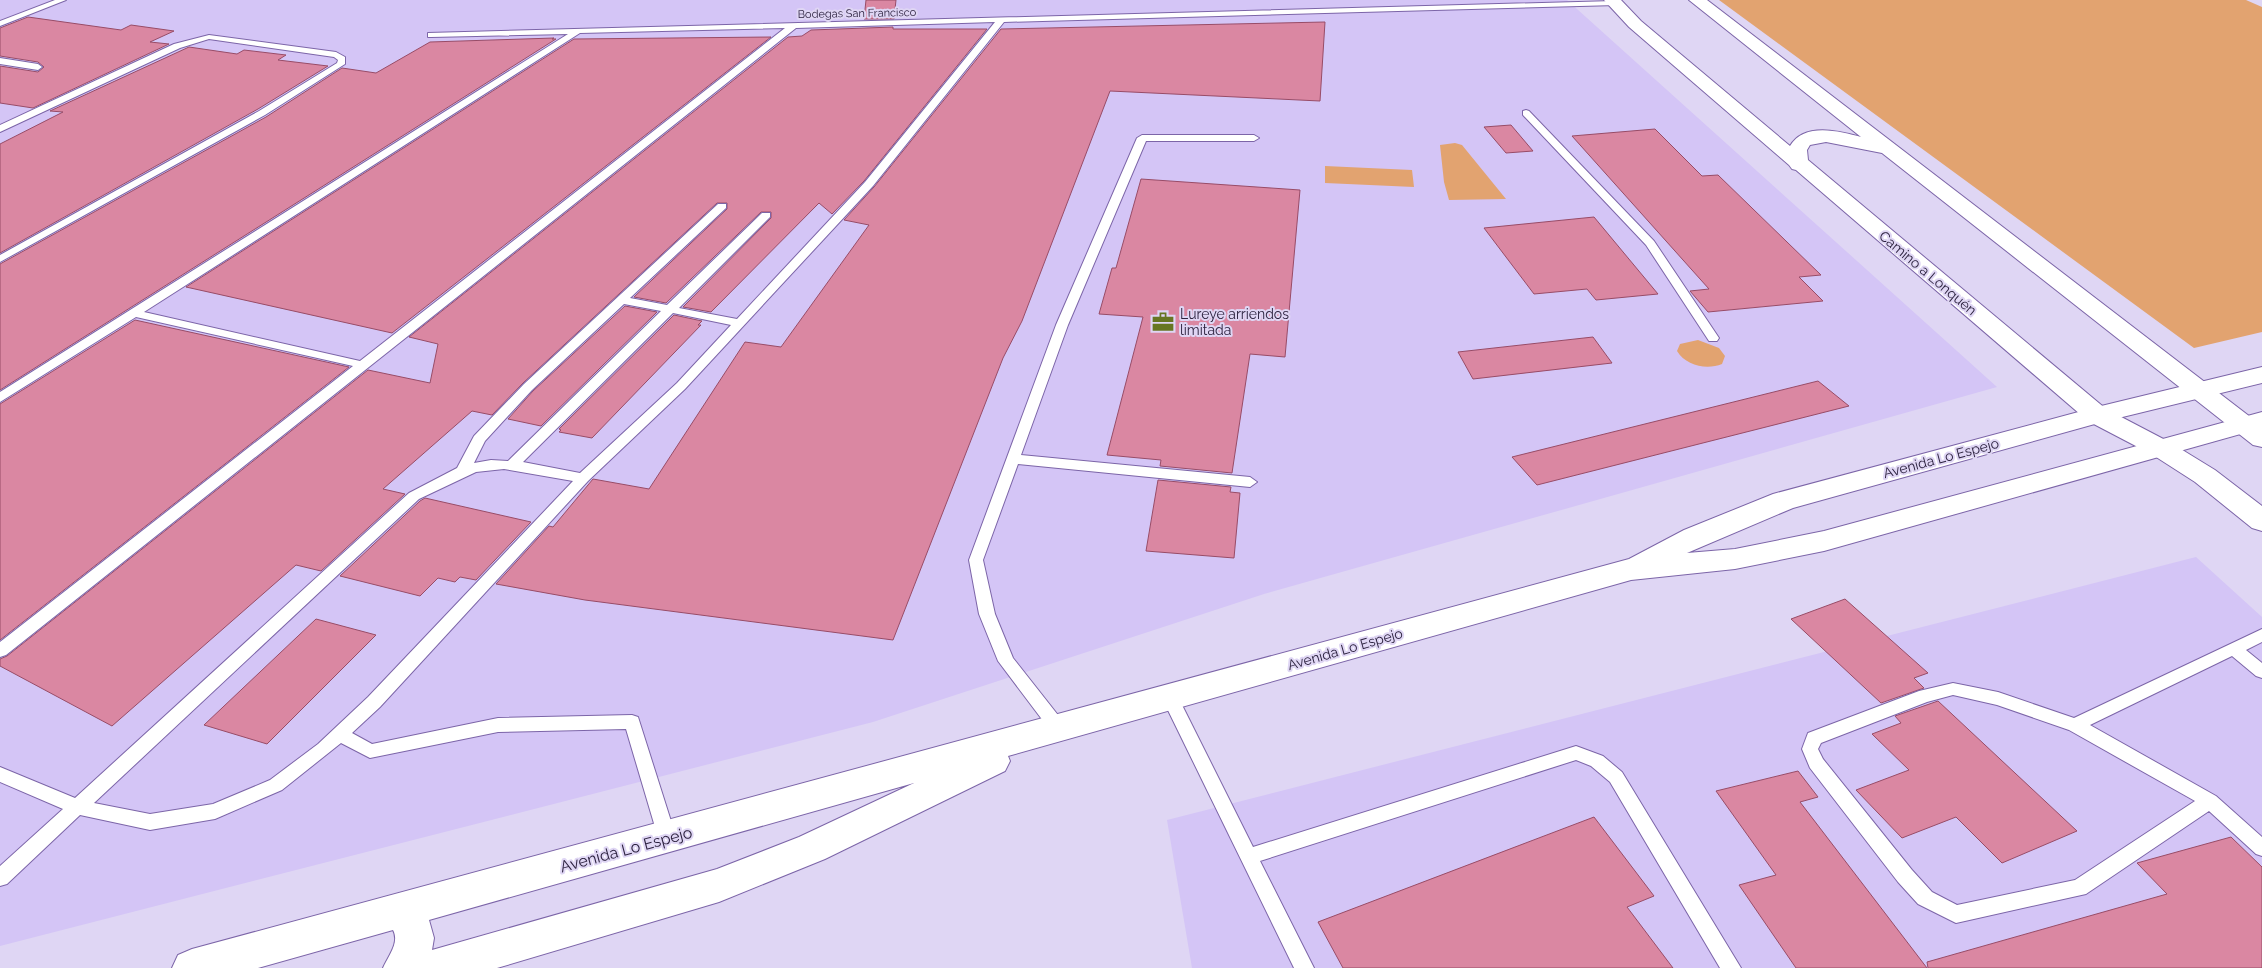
<svg xmlns="http://www.w3.org/2000/svg" width="2262" height="968" font-family="Raleway,sans-serif">
	<rect width="100%" height="100%" fill="#dfd6f4"/>
	<path fill="#d4c5f6" d="M0,0H1567L1997,387L1264,594L873,722L0,946Z
		M2196,557L2262,617V968H1192L1167,820Z"/>
	<path fill="#e2a370" d="M1719,0H2246L2262,7V332L2194,348Z
		M1455,143L1462,145L1506,199L1449,200L1444,182L1440,145Z
		M1325,166L1412,170L1414,187L1325,183Z
		M1698,340L1719,348L1725,356L1722,364C1707,370 1686,366 1677,351L1680,344Z"/>
	<path fill="#da87a2" stroke="#984c67" d="M866,0H896L894,19H864Z
		M28,17L121,30L131,25L174,31L150,42L169,44L33,108L0,103V66L38,72L44,67L38,62L0,56V28Z
		M1325,22L1320,101L1110,91L1022,321L1003,358L893,640L585,600L496,584L549,526L553,527L593,479L649,489L745,342L781,347L869,225L844,220L874,187L1001,29Z
		M893,27V29H987L864,181L832,214L819,203L711,312L683,307L771,218V212H761L666,303L634,297L727,209V203H717L523,383L492,415L472,411L383,489L405,494L321,571L296,565L112,726L0,666V659L7,656L368,370L430,383L438,344L409,337L788,37L802,36L811,30Z
		M771,37L392,333L186,287L574,39Z
		M554,38L552,39H556L0,390V264L266,117L342,68L376,73L430,42Z
		M189,47L237,54L244,50L286,55L278,60L328,66L258,109L0,253V144L63,112L50,111Z
		M1511,125L1533,151L1506,153L1484,127Z
		M1655,129L1702,176L1718,175L1821,275L1799,277L1823,301L1708,312L1690,291L1709,289L1572,136Z
		M1141,179L1300,190L1285,357L1250,354L1232,473L1160,466L1161,460L1107,455L1143,317L1099,314L1112,268H1116Z
		M1594,217L1658,294L1596,300L1587,289L1534,294L1484,228Z
		M625,306L657,312L541,426L508,419L533,391Z
		M674,315L702,321L698,325H701L592,438L559,432L561,430L559,429Z
		M135,320L349,367L0,640V404Z
		M1593,337L1612,363L1473,379L1458,352Z
		M1818,381L1849,406L1537,485L1512,457Z
		M1158,480L1231,487L1230,492L1240,493L1234,558L1146,551Z
		M425,498L531,522L476,580L460,577L455,582L438,578L420,596L340,576L420,501Z
		M1845,599L1928,673L1914,678L1924,688L1881,703L1791,619Z
		M316,619L376,635L267,744L204,725Z
		M1938,701L2077,831L2002,863L1956,817L1902,838L1856,790L1909,770L1872,734L1901,723L1895,716Z
		M1798,771L1818,797L1800,802L1927,968H1796L1739,885L1776,875L1716,791Z
		M1594,817L1654,896L1627,907L1673,968H1343L1318,922Z
		M2231,837L2262,867V968H1928L1927,962L2167,894L2137,863Z"/>
	<g fill="none" stroke-linecap="round" stroke-linejoin="round">
		<g stroke="#7c65a8" stroke-width="2">
			<path id="lane" d="M55,0H66L0,26V21Z
				M1614,1L1618,3L1617,5L1004,22L873,186L685,389L588,481L380,707L352,733L372,744L498,718L632,715L638,717L676,837L673,843L667,845L661,843L658,837L626,729L498,732L370,758L341,743L282,790L215,819L150,830L80,815L7,884L0,886V866L63,809L0,782V767L75,798L409,493L457,468L474,436L524,384L718,204H726V208L630,298L667,305L762,213H770V217L679,308L737,319L865,182L995,22L796,28L6,655L0,657V642L353,366L136,317L0,402V392L568,34L431,37H428V33ZM785,28L360,361L144,312L580,33ZM624,304L661,311L508,461L491,460L474,463L485,441L532,390ZM673,313L731,325L677,383L580,473L523,462ZM504,469L573,481L368,697L318,744L270,780L213,804L150,814L94,803L419,499L476,472Z
				M209,35L336,52L345,57V64L265,115L0,262V255L259,111L337,63L338,60L334,57L209,39L180,48L0,132V125L174,44Z
				M0,58L38,64L42,67L38,70L0,64Z
				M1526,110L1529,111L1654,241L1719,338L1717,341H1709L1646,245L1523,115V111Z
				M1142,135H1254L1259,138L1254,141H1146L1068,325L1021,455L1250,477L1257,482L1250,487L1018,464L983,560L995,614L1013,658L1065,724L1067,729L1065,734L1059,736L1053,734L998,661L979,614L969,560L1056,325L1137,138Z
				M2262,629V642L2246,650L2262,663V678L2256,676L2232,656L2090,725L2216,796L2262,837V856L2256,854L2209,811L2086,894L1956,923L1918,904L1898,882L1810,768L1802,749L1808,733L1919,691L1953,683L1998,692L2074,718ZM1953,695L1997,705L2069,730L2195,801L2075,880L1957,905L1932,892L1912,870L1823,759L1818,749L1821,743L1927,702Z
				M1170,691L1176,693L1253,847L1576,746L1603,756L1622,772L1741,968H1720L1610,782L1591,766L1576,760L1260,861L1314,968H1294L1162,698L1164,693Z"/>
		</g>
		<g stroke="#7c65a8" stroke-width="2">
			<path id="secondary" d="M2262,367V383L2102,422L1793,508L1687,553L1735,549L1824,531L2262,412V428L1824,551L1735,569L1631,580L1008,756L1010,761L1005,771L825,859L719,902L497,968H383C388,956 400,943 393,930L258,968H172L178,955L192,949L1629,559L1684,530L1773,494L2097,407ZM914,783L799,837L717,869L432,950L434,938L429,920Z"/>
		</g>
		<g stroke="#7c65a8" stroke-width="2">
			<path id="primary" d="M1604,0H1621L1641,21L1790,146C1804,122 1839,131 1861,137L1689,0H1707L2262,426V447L2253,445L1882,153L1826,142L1810,145L1807,150L1808,160L2106,409L2171,443L2215,470L2262,506V531L2252,528L2195,482L2153,455L2088,421L1796,170L1792,169L1789,165L1629,27Z"/>
		</g>
		<use href="#lane" fill="#fff" fill-rule="evenodd"/>
		<use href="#secondary" fill="#fff" fill-rule="evenodd"/>
		<use href="#primary" fill="#fff" fill-rule="evenodd"/>
	</g>
	<defs>
		<g id="office-bare" transform="scale(1.725)"><path d="M-6-3h4V-5.5h4V-3h4V5H-6ZM-1-4.5V-3h2v-1.5ZM-6 0V1H6V0Z" fill="#677623" stroke="#dfd6f4" stroke-width="2.5" paint-order="stroke"/></g>
	</defs>
	<g fill-rule="evenodd">
		<use href="#office-bare" x="1163" y="322"/>
	</g>
	<g text-anchor="middle" stroke-width="4" stroke-linejoin="round" paint-order="stroke">
		<g font-size="11" fill="#2c223f" stroke="#dfd6f4">
			<text transform="translate(857 13) rotate(-1)" y="4">Bodegas San Francisco</text>
		</g>
		<g font-size="14" fill="#2c223f" stroke="#dfd6f4">
			<text transform="translate(1928 273) rotate(40)" y="5">Camino a Lonquén</text>
			<text transform="translate(1941 458) rotate(-15)" y="5">Avenida Lo Espejo</text>
			<text transform="translate(1345 649) rotate(-16)" y="5">Avenida Lo Espejo</text>
		</g>
		<g font-size="14" fill="#2c223f" stroke="#dfd6f4" text-anchor="start">
			<text x="1180" y="319">Lureye arriendos<tspan x="1180" dy="16">limitada</tspan></text>
		</g>
		<g font-size="16" fill="#2c223f" stroke="#dfd6f4">
			<text transform="translate(626 849) rotate(-15)" y="6">Avenida Lo Espejo</text>
		</g>
	</g>
</svg>
